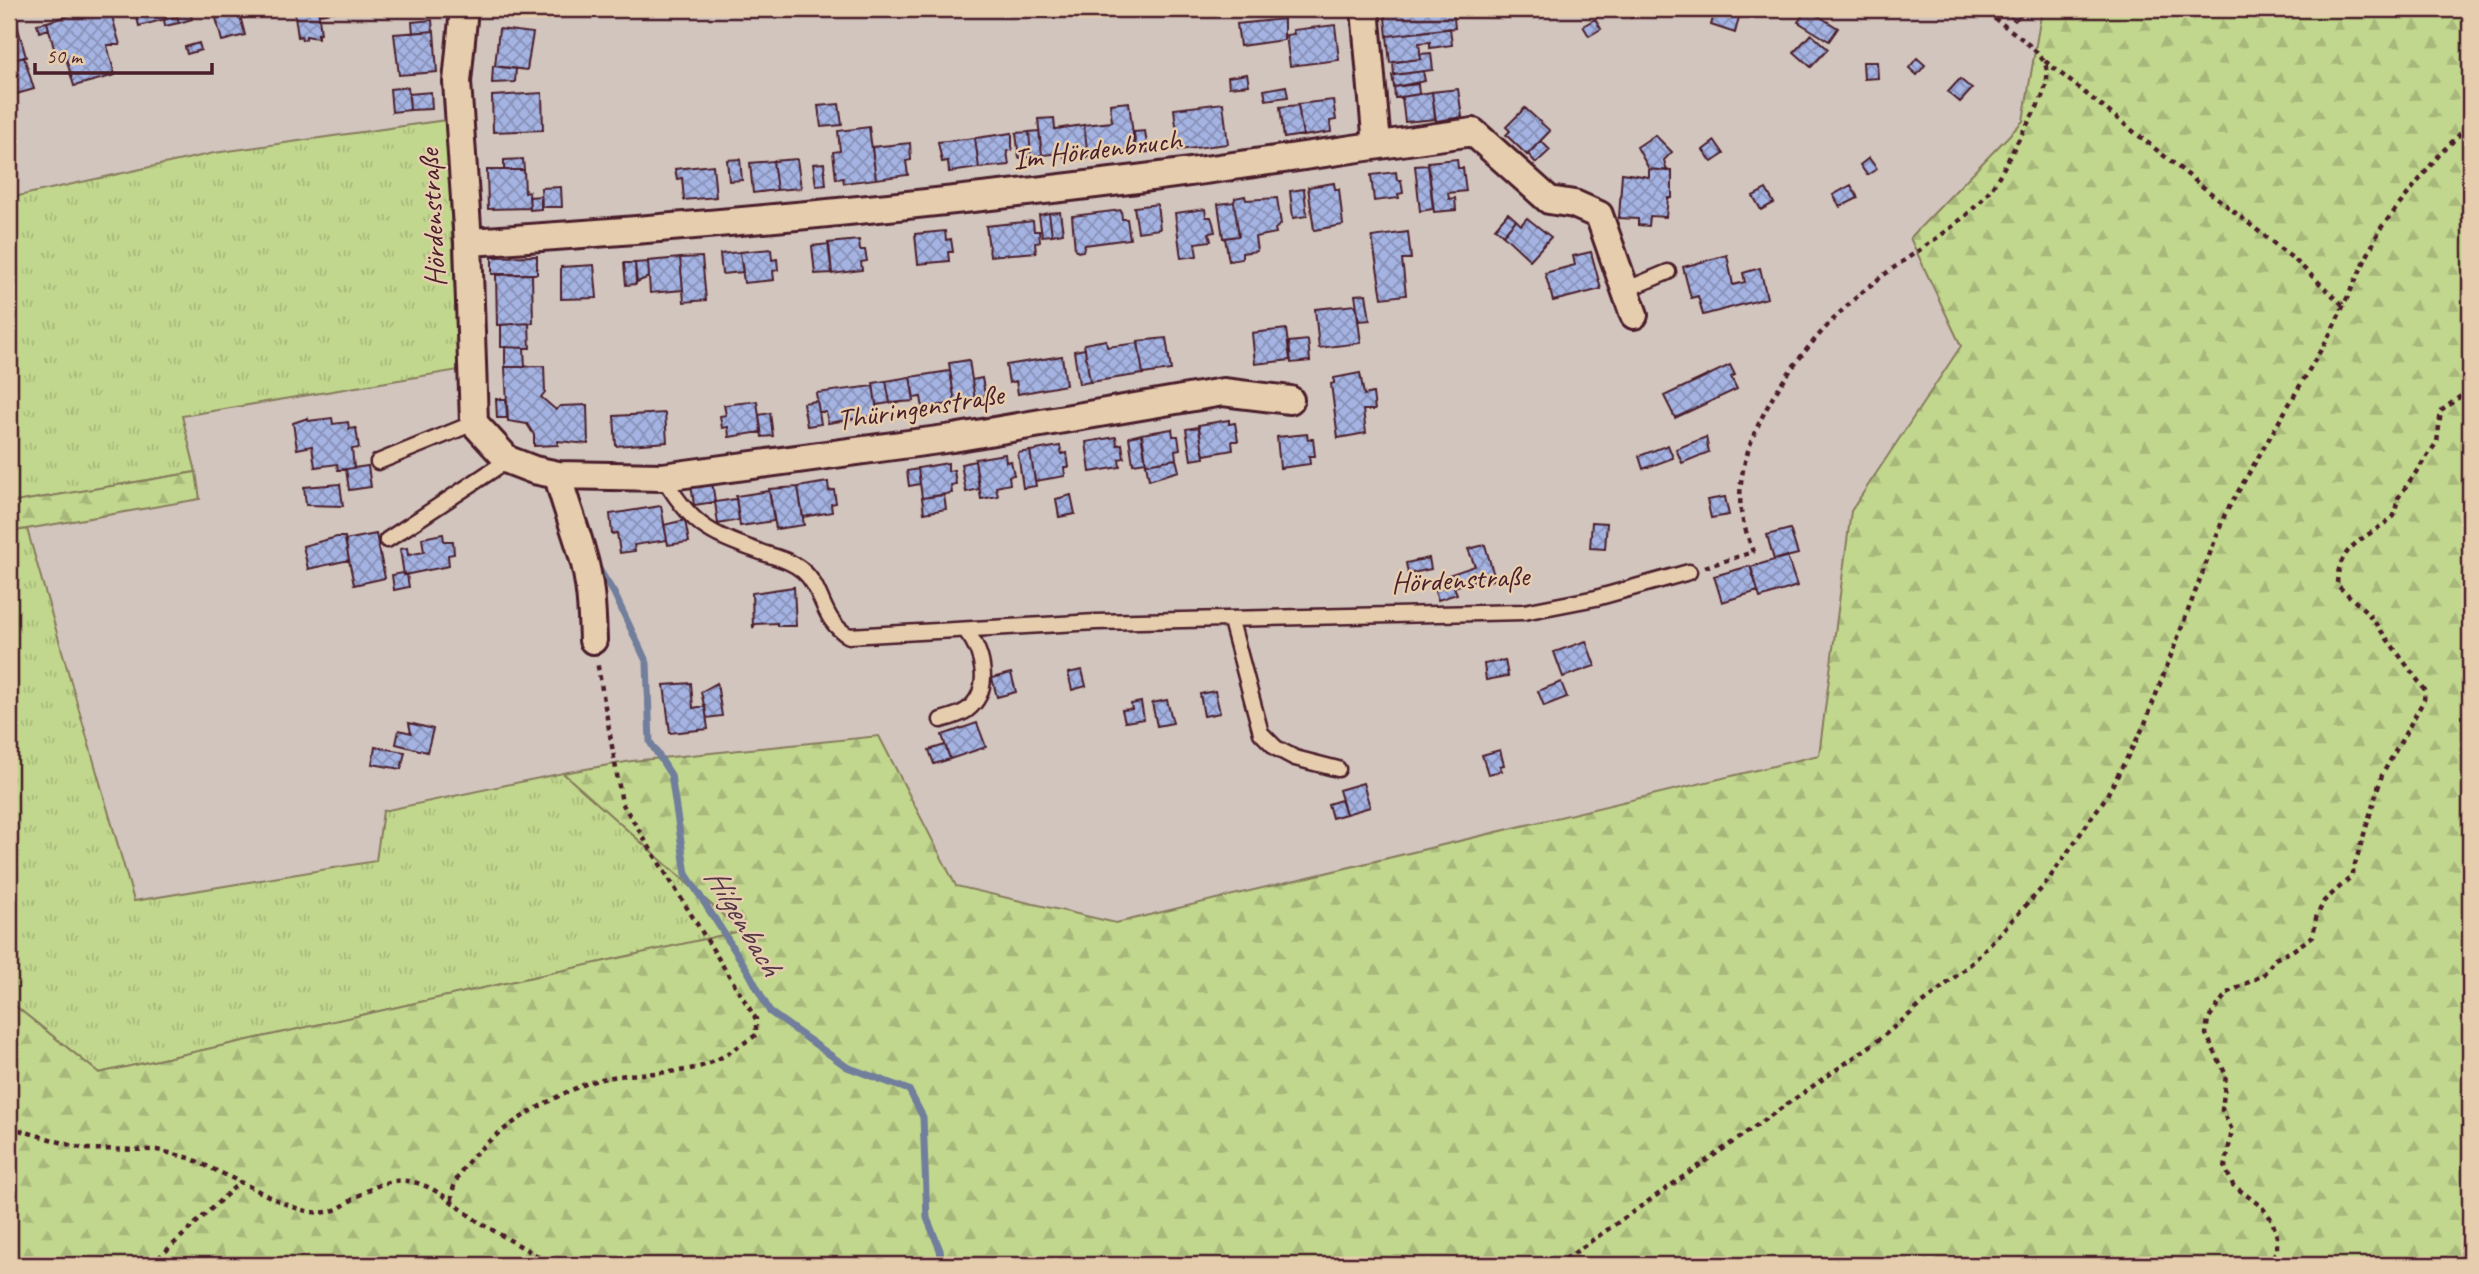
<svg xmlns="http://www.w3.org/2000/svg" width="2479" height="1274" font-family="Caveat,sans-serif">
	<defs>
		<pattern id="grass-tufts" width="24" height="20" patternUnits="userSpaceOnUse" patternTransform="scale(1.75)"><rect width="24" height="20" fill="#c1d78d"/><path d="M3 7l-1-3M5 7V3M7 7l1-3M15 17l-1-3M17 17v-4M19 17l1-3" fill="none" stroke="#a7b87a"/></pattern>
		<pattern id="forest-firs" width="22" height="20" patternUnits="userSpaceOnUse" patternTransform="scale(1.75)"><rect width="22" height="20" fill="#c1d78d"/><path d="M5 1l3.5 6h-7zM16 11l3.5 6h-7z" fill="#a7b87a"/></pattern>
		<pattern id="building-cross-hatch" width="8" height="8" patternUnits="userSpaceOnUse" patternTransform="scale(1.75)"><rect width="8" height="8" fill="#a4b3e2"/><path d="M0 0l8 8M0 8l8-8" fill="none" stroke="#8891b7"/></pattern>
	</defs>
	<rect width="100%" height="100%" fill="#d2c5be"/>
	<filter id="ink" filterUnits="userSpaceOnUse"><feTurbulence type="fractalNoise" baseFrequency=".0143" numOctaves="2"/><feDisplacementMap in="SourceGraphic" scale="14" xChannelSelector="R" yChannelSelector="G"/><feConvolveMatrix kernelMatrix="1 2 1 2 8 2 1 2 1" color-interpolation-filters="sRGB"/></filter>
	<g filter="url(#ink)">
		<path fill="url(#grass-tufts)" stroke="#867b5c" stroke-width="2" d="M446,120L459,370L182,416L196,472L9,503V198L214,153Z
			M27,529L134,901L376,861L383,811L563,773L742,931L99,1073L9,1001V532Z"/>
		<path fill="url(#forest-firs)" stroke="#867b5c" stroke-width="2" d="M2042,9H2470V1265H9V1001L99,1073L741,931L563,773L632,761L879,736L956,886L1116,923L1819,755L1851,511L1961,346L1910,238L2023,121Z
			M196,472L200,499L9,532V503Z"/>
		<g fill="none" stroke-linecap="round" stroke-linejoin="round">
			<path stroke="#717e9c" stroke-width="7" d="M597,566L614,593L647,663L650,742L671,775L686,874L748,971L770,1012L847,1067L909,1090L923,1117L927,1218L940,1250L942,1265"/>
		</g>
		<path fill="url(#building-cross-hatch)" stroke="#4a1f2b" stroke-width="2" d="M85,9H110L120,45H107L115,75L74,86L64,51L56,56L47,22L86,11Z
			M135,9H175L177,16L139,26Z
			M175,9H204L177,16Z
			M239,9H294V12L241,18Z
			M294,9H318L321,34H318V38L306,36V39L302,40L301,36L298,37Z
			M318,9H351L319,14Z
			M404,9H443L405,13Z
			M1311,9H1333V12L1312,15Z
			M1384,9H1453L1455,28L1387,36Z
			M1627,9H1644L1645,11L1631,18Z
			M1807,9L1838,28L1829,41L1798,22Z
			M2007,9H2028L2015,21L2004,11Z
			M1715,10L1739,17L1735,33L1711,25Z
			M190,12L192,19L179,23L177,16Z
			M239,12L245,35L222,41L216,18Z
			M177,16L179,23L165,26L164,20Z
			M1284,19V40L1240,46L1237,24Z
			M1595,19L1601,29L1589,36L1583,26Z
			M432,20L433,31L413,33L412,22Z
			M16,21L26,57L9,61V23Z
			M47,22L49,29L39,32L37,24Z
			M1335,25L1339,60L1290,66L1286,35L1294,34L1293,30Z
			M1450,28L1452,45L1430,48V42L1419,43L1421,59L1390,63L1387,36Z
			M499,29L533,33L527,70L495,66Z
			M434,31L437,72L399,75L394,34Z
			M1811,34L1828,49L1811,67L1794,52Z
			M199,43L201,50L187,54L185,47Z
			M1431,53L1433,70L1394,75L1393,62L1421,59L1420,54Z
			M24,57L34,89L13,95L9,84V61Z
			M1917,58L1925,65L1917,75L1909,68Z
			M1863,62H1877L1878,78L1864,79Z
			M493,66L516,69L515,82L492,83Z
			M1423,71L1425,81L1394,87L1392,75Z
			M1247,74L1249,85L1229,87L1228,77Z
			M1960,79L1972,89L1960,102L1948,92Z
			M1418,84L1419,94L1395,98L1394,87Z
			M1286,86L1288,97L1266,100L1264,90Z
			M408,87L410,110L392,112L390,89Z
			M1458,89L1462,117L1436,121L1432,92Z
			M431,92L432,109L410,110L409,94Z
			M1432,92L1435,119L1405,122L1402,97Z
			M542,93L543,130L493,132L492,96Z
			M1333,100L1336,120L1330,121L1331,132L1303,136L1298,104Z
			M1129,102L1135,151L1088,157L1084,125L1112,122L1110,104Z
			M1223,103L1228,144L1179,150L1174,109Z
			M839,104L842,125L821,127L818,106Z
			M1298,105L1303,135L1284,138L1280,107Z
			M1525,108L1550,131L1527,155L1506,135L1510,131L1506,127Z
			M1054,118L1055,129L1084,125L1088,157L1064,159V153L1042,155L1038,119Z
			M869,127L876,179L844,183L843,178L836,179L833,152L840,151L838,131Z
			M1039,131L1042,155L1031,157L1029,132Z
			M1145,131L1148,152L1136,153L1134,132Z
			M1029,132L1031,157L1019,158L1016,133Z
			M1012,133V150L1007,151L1009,165L979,168L975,138Z
			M1655,135L1672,152L1664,160L1667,171L1649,169L1637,147Z
			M975,138L979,168L949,172L948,161L942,162L938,142Z
			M1541,141L1550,150L1536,163L1528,154Z
			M1715,141L1724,154L1712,162L1703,150Z
			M910,143L911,160L906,161L908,175L876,179L872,147Z
			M1869,158L1877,169L1867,175L1860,165Z
			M523,159L524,170H504V160Z
			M740,159L742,180L729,181L727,160Z
			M797,159L801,188L777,190L773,161Z
			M1457,159L1458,168H1463L1466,191L1448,193L1449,199L1455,198L1456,210L1434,212L1428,162Z
			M773,161L777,190L753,193L750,163Z
			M824,163L826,185L816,186L813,164Z
			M713,165L716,197L684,200L682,178L677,179L675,169Z
			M1428,165L1433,209L1420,211L1415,166Z
			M1649,169L1672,171V198H1668L1666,217L1650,216L1649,226L1638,225V219L1619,218L1622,173L1649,177Z
			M487,170H524L525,193L529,192L530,208L488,209Z
			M1396,172L1397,180H1401L1403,193L1398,194L1399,198L1374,201L1371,175Z
			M1334,183L1335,189H1339L1343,225L1314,230L1308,187Z
			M1851,185L1858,198L1840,207L1833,195Z
			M561,187L562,207H542L541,188Z
			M1304,189L1307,216L1293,218L1290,191Z
			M1766,189L1774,203L1761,210L1753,196Z
			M541,196V209L530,210L529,197Z
			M1245,196L1246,200L1277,198L1281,224L1275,229L1276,233L1255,237L1257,251L1242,253V259L1229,261L1225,238L1239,236L1234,202L1235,198Z
			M1234,202L1239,236L1223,238L1218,204Z
			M1157,204L1160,229L1138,232L1134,207Z
			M1205,209L1206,217H1211L1213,223L1215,232L1209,233L1211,241L1195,243L1197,256L1181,258L1175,213Z
			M1121,210L1122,219H1127L1130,239L1085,245L1083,251L1078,252L1075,249L1072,216Z
			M1060,212L1063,233L1052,235L1049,213Z
			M1049,213L1052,235L1042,236L1039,215Z
			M1508,213L1516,220L1503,235L1495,228Z
			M1527,218L1551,237L1530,260L1503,235L1516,220L1521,225Z
			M1033,221L1034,231H1039L1040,242L1035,243L1036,252L990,256L986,226Z
			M945,231L946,240L951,239L953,252H948L949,261L918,264L915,234Z
			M1408,232L1411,259H1402L1406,295L1382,298L1372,237Z
			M859,240L860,250H865L867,261L861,262L862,270L832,274L828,243Z
			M829,244L832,273L815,274L812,246Z
			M771,249L772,260L777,259L778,270L773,271L774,280L744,283L740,252Z
			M740,252L743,272L722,274L720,254Z
			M1591,252L1601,289L1553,301L1545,273L1575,265L1573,256Z
			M1727,255L1733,285L1745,282L1743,273L1760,268L1767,298L1703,315L1698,296L1691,298L1683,267Z
			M537,256V274H492V257Z
			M702,257L706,300L684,302L680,258Z
			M680,258L683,290L650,293L648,261Z
			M648,262L649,277L637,282L635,263Z
			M624,263H635L636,284L626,285Z
			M594,265L597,298L561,299V267Z
			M532,274L533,323L497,325L496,275Z
			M1366,294L1370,320L1359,321L1355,295Z
			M1356,305L1361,343L1319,348L1315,309Z
			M529,323L530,348L501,347V325Z
			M1286,329L1290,360L1255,364L1252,333Z
			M1166,338L1171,370L1143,374L1138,341Z
			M1106,340L1107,347L1138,343L1143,374L1090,382L1084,344Z
			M1308,340L1310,361L1291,363L1289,342Z
			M505,347L524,348L525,367H505Z
			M1085,349L1090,382L1079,384L1074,351Z
			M1062,356L1066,385L1018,394L1016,381L1009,383L1006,365Z
			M969,360L975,400L955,403L949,363Z
			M1730,365L1735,375L1731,377L1737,389L1675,418L1664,396Z
			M544,366L545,392L541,397L556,410L560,406L587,405L588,444L558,441V445L534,446V435L527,424L508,421L505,367Z
			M950,371L955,403L923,408L921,397L914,398L910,377Z
			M1360,373L1364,395L1373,393L1375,410H1363L1366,433L1338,438L1331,384L1334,383V378Z
			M910,377L914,401L890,403L886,381Z
			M982,378L986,399L975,400L972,380Z
			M886,381L890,403L876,405L873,383Z
			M873,386L878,415L828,423L826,412H819L816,393Z
			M496,399H506L507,418H497Z
			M757,401L761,432L729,437L728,427L722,428L720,416L726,415L724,405Z
			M817,401L821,424L807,426L803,403Z
			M665,413L667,442L616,446L614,416Z
			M770,413L773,436L762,437L759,415Z
			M308,418V421L332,418L333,424L348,422L349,429L356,428L359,448L352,449L354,468L338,470L337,464L315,467L312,446L297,449L293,423Z
			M1229,420V424L1235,423L1238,441H1232L1233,450L1204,455L1198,425Z
			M1199,427L1204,458L1191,460L1186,429Z
			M1172,429L1173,436H1178L1180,449L1175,450L1176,459L1146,464L1141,434Z
			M1142,434L1146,462L1133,464L1129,437Z
			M1307,434L1308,439H1313L1315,456H1309L1310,464L1280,468L1277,437Z
			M1116,437L1117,445L1122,444L1124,458L1119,459L1120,467L1090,472L1086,442Z
			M1706,437L1709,452L1682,463L1676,449Z
			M1668,445L1673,458L1643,469L1639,456Z
			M1060,446L1062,454L1067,453L1069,467H1064L1065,476L1035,481L1030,451Z
			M1030,451L1036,486L1023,488L1018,453Z
			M1005,454L1006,462L1011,461L1014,475L1009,476L1010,484L996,487L998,496L981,499L975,459Z
			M1176,459L1179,471L1149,480L1146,464Z
			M975,461L979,489L966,492L961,464Z
			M948,463V471L954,470L956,484L951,485L952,493L922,498L918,468Z
			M368,466L371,487L349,490L346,469Z
			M918,469L920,484L909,486L907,471Z
			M712,481L715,502L694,505L691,484Z
			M828,482L829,491L834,490L836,503L831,504L832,512L803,517L798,487Z
			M340,484L343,506L306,505L304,487Z
			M798,487L804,525L776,529L769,489Z
			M769,491L774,521L740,526L736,496Z
			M944,495L946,509L924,513L922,498Z
			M1071,495L1075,514L1059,517L1056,499Z
			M1725,497L1729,515L1711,518L1707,500Z
			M736,499L739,520L718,524L715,502Z
			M661,506L667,540L634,545L635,551L620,553L617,533L612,534L610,514Z
			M685,520L689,542L668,545L664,525Z
			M1592,522L1607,523L1605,549L1590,548Z
			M1790,529L1798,554L1774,560L1767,535Z
			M376,534L385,578L354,585L345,540Z
			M443,534L444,541H453L454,554L448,555L449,566L404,575L400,549L407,548L408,555L424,552L422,538Z
			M337,537H345L349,560L308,569L303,546Z
			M1485,545L1495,579L1479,584L1478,579L1454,587L1457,594L1438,600L1431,581L1475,566L1468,549Z
			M1787,556L1797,586L1760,598L1751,567Z
			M1429,558L1431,569L1408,574L1406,563Z
			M1750,566L1758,591L1722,602L1714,576Z
			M403,573L407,575L409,587L394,590L392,575Z
			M794,587L796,626H777V623L755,624L753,628L752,593Z
			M1586,641L1595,666L1563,677L1554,652Z
			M1505,660L1508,676L1486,680L1484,664Z
			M1082,670L1086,686L1072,690L1068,673Z
			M1011,673L1016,692L997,697L992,678Z
			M1561,682L1567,697L1544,706L1538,691Z
			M691,683L693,708L705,706L708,729L670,733L664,685Z
			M717,683L722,716L707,718L701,692Z
			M1215,691L1220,713L1204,716L1200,694Z
			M1167,700L1173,723L1157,726L1152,703Z
			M1141,702L1144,719L1125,722L1122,710L1132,709L1131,704Z
			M409,723L433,729L427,752L396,744L399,730L411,733Z
			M977,723L986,747L950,759L942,735Z
			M945,745L950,759L934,764L929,750Z
			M375,747L405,752L401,769L372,764Z
			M1500,750L1504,765L1500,766L1502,771L1488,774L1482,755Z
			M1363,783L1370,807L1346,814L1339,790Z
			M1341,800L1346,814L1332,818L1328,804Z"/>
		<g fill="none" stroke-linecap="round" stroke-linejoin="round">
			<g stroke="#4a1f2b" stroke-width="19">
				<path id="lane" d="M1625,290L1668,272
					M378,462L474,423
					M663,477C691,524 707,533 758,551C773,557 791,560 803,571C824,589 821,621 849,636L1096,622L1524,612L1596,598L1689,572
					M387,540L508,460
					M1231,621L1261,733L1276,748L1295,758L1338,769
					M941,720C948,718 960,715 967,710C993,690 983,652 966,631"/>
			</g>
			<g stroke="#4a1f2b" stroke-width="32">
				<path id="street" d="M464,9L457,82L468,242L474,423L508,460L534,470L558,475L663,477L953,438L1223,392L1290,400
					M1365,9L1377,145
					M468,242C692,228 915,206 1137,179C1249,165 1361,147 1473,132L1549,200L1574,204L1599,215L1634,315
					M558,475C564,502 575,527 582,553C591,582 592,611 593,640"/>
			</g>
			<path stroke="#4a1f2b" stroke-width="4.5" stroke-dasharray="5 5" stroke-linecap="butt" d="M2045,61L2296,261L2345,307
				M1705,567L1753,552C1749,539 1743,525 1741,511C1731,429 1815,328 1876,281C1911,253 1955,231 1985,196C2002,176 2014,146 2028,123C2037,107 2053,83 2045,64C2039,48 1996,20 1981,9
				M9,1127L84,1149L157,1150L190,1158L240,1182
				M452,1200C450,1152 548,1098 588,1083C622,1071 660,1076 695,1068C717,1063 736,1048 756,1035V1019L622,803L597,661
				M151,1265L240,1182C268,1194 311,1225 341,1207C357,1197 374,1184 394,1181C429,1177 453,1205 479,1222C504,1237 529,1251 554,1265
				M1557,1265L1876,1042L1973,962L2044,886L2106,797L2144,726L2225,514L2329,336L2380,229L2439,155L2470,124
				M2269,1265L2270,1258L2277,1252V1237L2272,1220L2262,1207L2233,1185L2225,1168L2232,1130L2222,1110L2226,1075L2206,1034L2208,1019L2227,993L2263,975L2275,959L2292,951L2313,936L2316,918L2324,901L2351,877L2382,775L2424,700L2425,690L2367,612L2337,585C2338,543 2366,540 2394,516L2398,498L2437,442L2441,411L2470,389
				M2393,1265L2451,1258L2470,1262"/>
			<use href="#lane" stroke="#e6cdae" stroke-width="14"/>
			<use href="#street" stroke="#e6cdae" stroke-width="26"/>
		</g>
	</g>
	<g text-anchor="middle" stroke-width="5" stroke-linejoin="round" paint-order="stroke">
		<g font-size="30" fill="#4a1f2b" stroke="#e6cdae">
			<text transform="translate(1097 149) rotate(-7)" y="10">Im Hördenbruch</text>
			<text transform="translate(432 218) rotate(-93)" y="10">Hördenstraße</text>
			<text transform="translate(920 407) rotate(-9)" y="10">Thüringenstraße</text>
			<text transform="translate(1460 579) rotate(-3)" y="10">Hördenstraße</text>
		</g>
		<g font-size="32" font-style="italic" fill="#543747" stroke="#e6cdae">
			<text transform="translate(744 921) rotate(59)" y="11">Hilgenbach</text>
		</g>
	</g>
	<rect width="2479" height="1274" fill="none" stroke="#e6cdae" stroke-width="35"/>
	<rect x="18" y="18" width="2444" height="1239" fill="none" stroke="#4a1f2b" stroke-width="2.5" filter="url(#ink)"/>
	<path d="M35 63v10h177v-10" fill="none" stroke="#4a1f2b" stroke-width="3.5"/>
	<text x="46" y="63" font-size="21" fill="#4a1f2b" stroke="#e6cdae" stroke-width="5" paint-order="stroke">50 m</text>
</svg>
